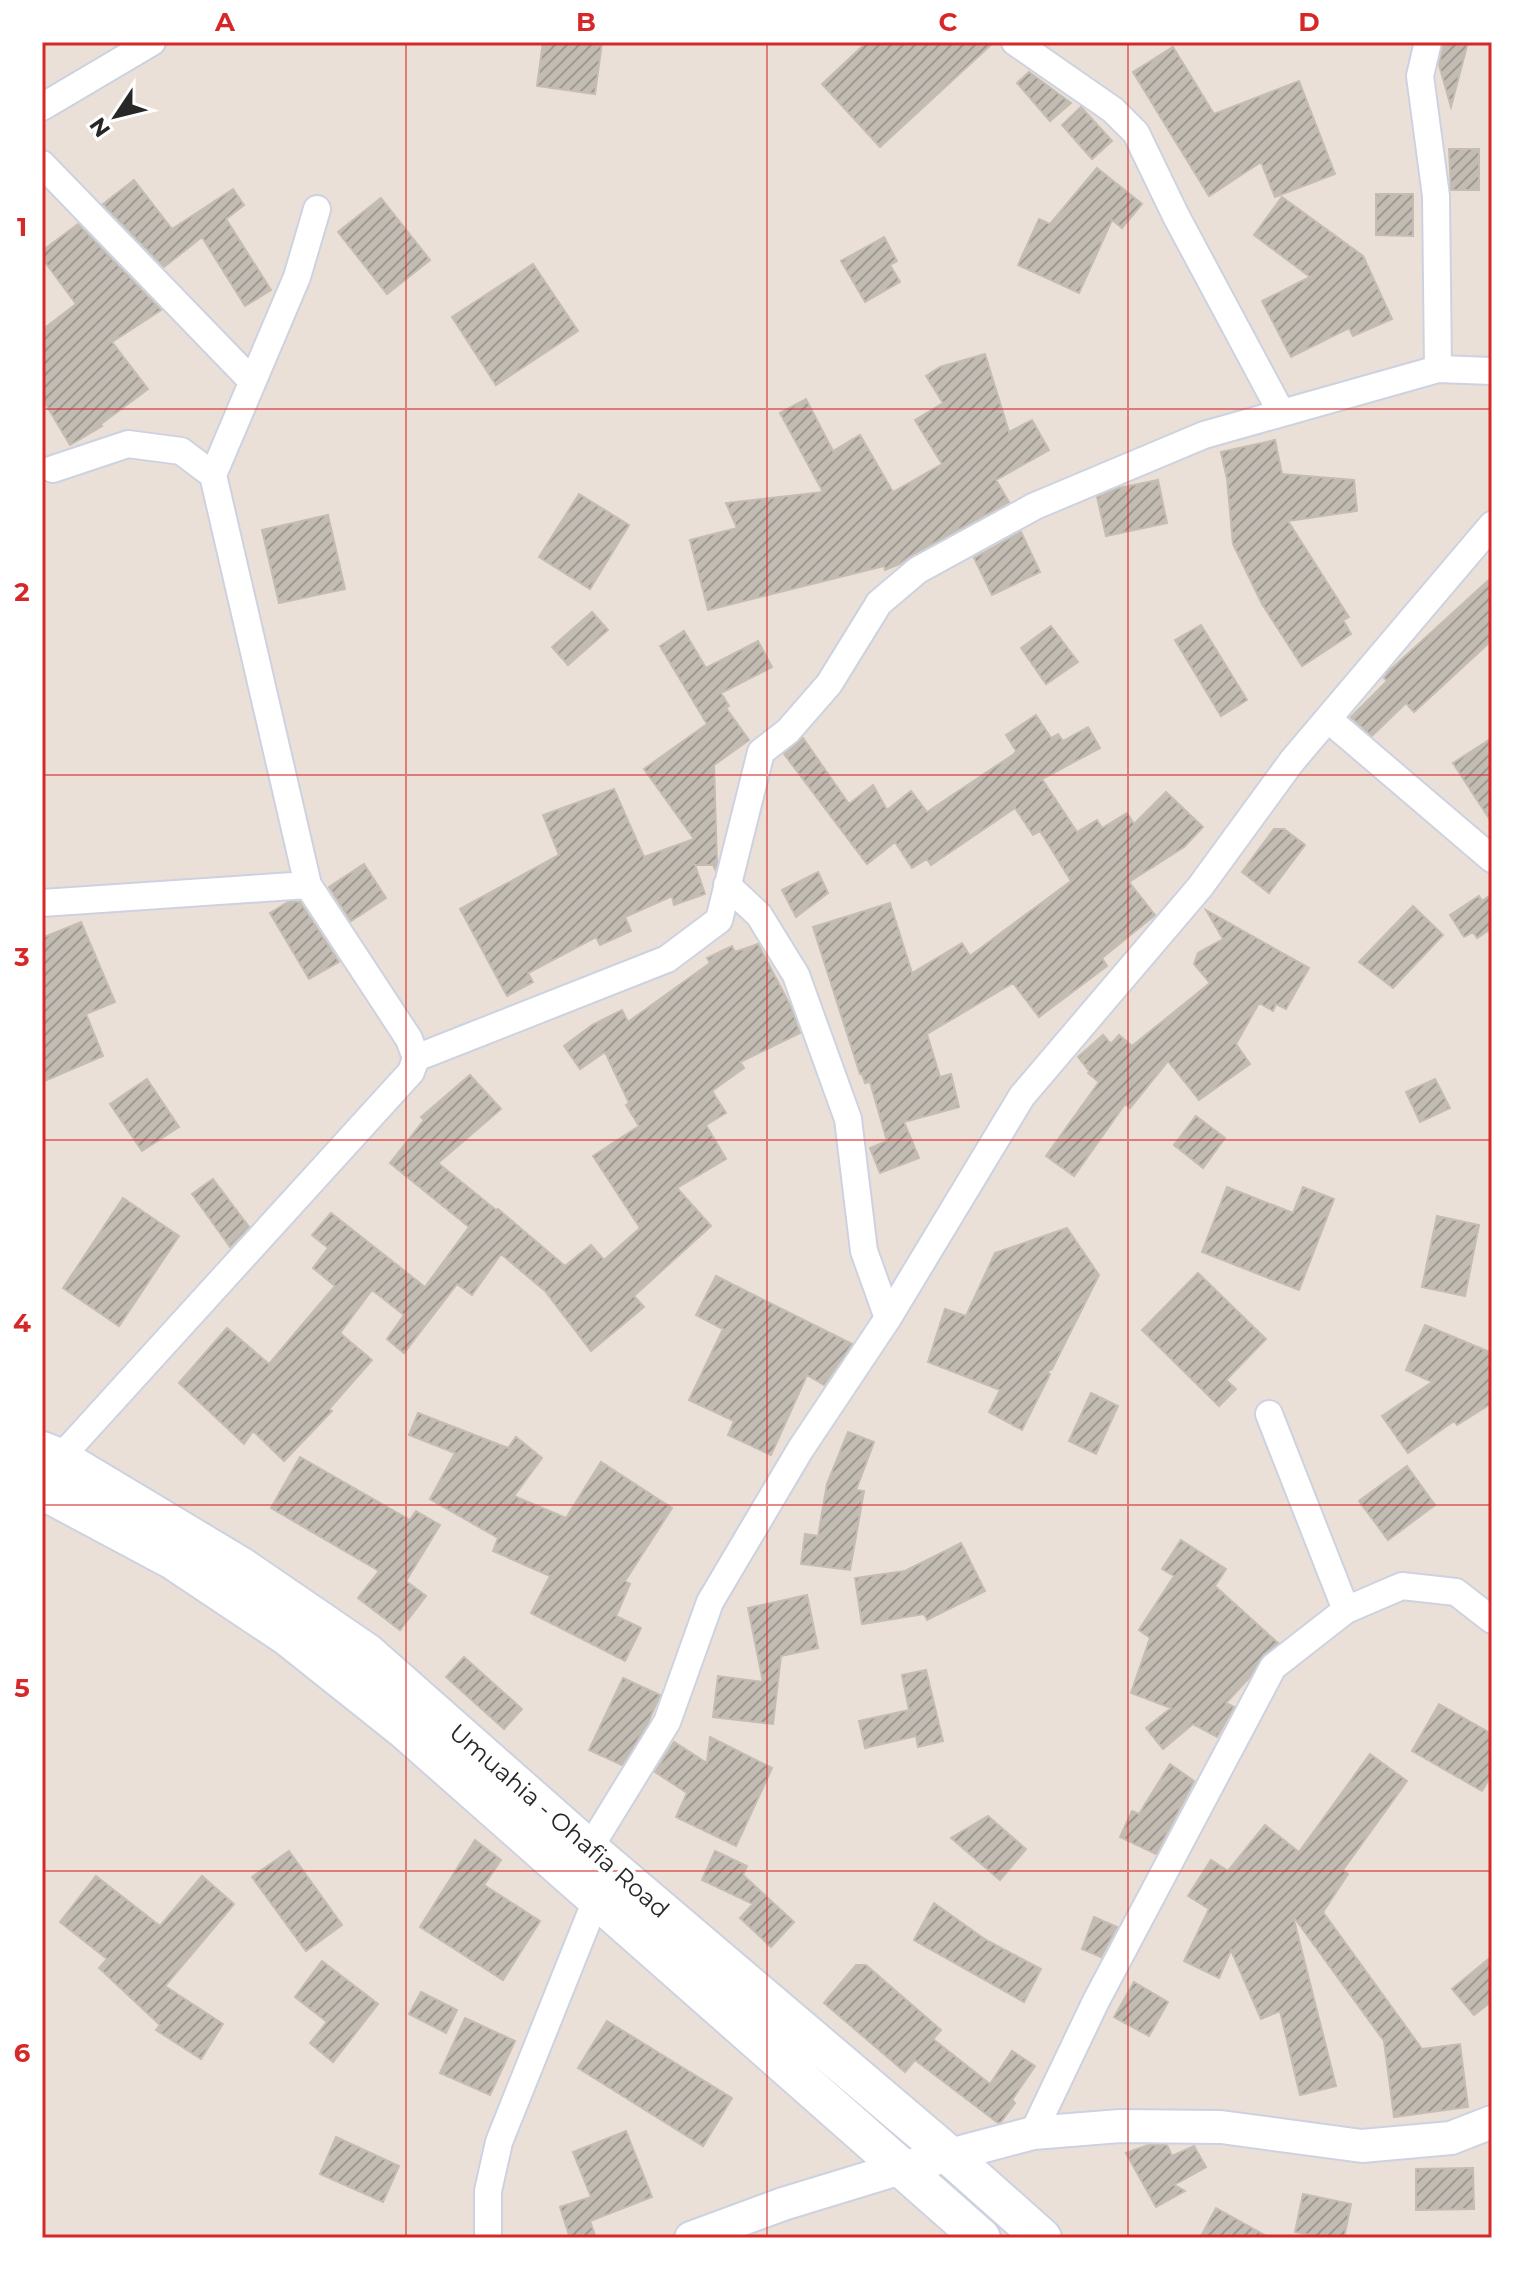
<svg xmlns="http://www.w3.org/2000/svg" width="1534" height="2280" font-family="Montserrat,sans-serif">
	<defs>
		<pattern id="building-hatch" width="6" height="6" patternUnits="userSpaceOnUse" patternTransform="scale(2)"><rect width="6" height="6" fill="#c2bcb3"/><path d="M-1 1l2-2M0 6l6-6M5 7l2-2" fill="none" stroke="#9e9992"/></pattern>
	</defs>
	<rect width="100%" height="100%" fill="#eae0d7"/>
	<path fill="url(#building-hatch)" stroke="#c5bcb2" stroke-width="2" d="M543,42H602L595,94L537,86Z
		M867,42H994L880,147L822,84Z
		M1444,42H1468L1451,107L1439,65Z
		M1173,47L1214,114L1299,81L1335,174L1275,197L1261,162L1209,196L1133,72Z
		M1029,72L1071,103L1050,121L1017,83Z
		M1081,107L1112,141L1092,159L1062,125Z
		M1449,149H1479V190H1451Z
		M1097,168L1142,204L1122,228L1112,220L1079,293L1018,265L1039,219L1050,224Z
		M134,180L172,229L233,189L244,205L226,219L271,290L245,306L202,237L164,267L103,204Z
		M1376,194H1413V236L1376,235Z
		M1282,197L1363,256L1392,319L1353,336L1349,328L1291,357L1262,301L1310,277L1254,235Z
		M381,198L430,260L387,294L338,232Z
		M78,224L161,310L112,342L148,389L101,424L102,426L70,445L42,398V330L76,304L42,258V251Z
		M884,237L897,261L890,265L900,282L865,302L841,261Z
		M533,264L578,331L496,385L452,317Z
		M985,354L1009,432L1032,420L1049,450L996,480L1009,502L910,556L900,564L885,570L884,566L708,610L690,540L737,528L726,503L823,492L780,413L806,399L833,451L860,435L893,492L942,464L915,420L943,403L926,376L940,367Z
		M1275,440L1282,474L1354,480L1357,511L1288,521L1349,617L1343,620L1351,634L1302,666L1262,604L1233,544L1227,479L1221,452Z
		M1158,480L1167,523L1106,536L1097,497L1119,488Z
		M579,494L629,525L590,589L539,557Z
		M328,515L345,589L279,603L262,530Z
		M1021,532L1040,572L992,595L974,558Z
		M1492,577V640L1414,712L1406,703L1372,736L1353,719L1351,717L1387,681L1384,678L1389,671Z
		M592,612L608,630L568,665L552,647Z
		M1201,625L1247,700L1221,716L1175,640Z
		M1051,626L1078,662L1046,684L1021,648Z
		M684,631L706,668L758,641L772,667L721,693L729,706L726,708L749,740L714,765L717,863L715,869L713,865H695L705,894L674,905L672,896L625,917L631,931L600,945L596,937L528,973L533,982L507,996L460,909L559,855L543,815L614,789L644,857L694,839L644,769L707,724L660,646Z
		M1036,715L1051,738L1058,734L1063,741L1088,727L1100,748L1042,779L1077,832L1097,820L1102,828L1127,813L1134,824L1166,792L1203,827L1184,847L1129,882L1155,915L1102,958L1107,966L1039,1017L1013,983L927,1034L940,1077L951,1074L959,1107L904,1122L919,1158L880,1173L870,1148L887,1141L870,1082L865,1083L862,1074H860L813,927L890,903L912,973L962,943L970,956L1071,881L1040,831L1033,835L1015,808L931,865L927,859L912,868L895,842L867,864L784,754L803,738L849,804L873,785L887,810L911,791L927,812L1014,754L1016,751L1006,735Z
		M1492,738V823L1453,763Z
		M1274,829H1284L1305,845L1269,893L1242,872Z
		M364,864L386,898L351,921L329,887Z
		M818,872L828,893L796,917L782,890Z
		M1492,894V928L1477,938L1473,932L1464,937L1450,915L1479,896L1482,901Z
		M288,902H300L339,962L309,979L270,913Z
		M1413,906L1443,935L1393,988L1359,962Z
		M1206,910L1309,968L1286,1009L1276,1004L1273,1011L1259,1003L1236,1044L1250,1064L1199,1100L1168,1061L1130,1108L1125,1104L1074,1176L1046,1156L1099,1082L1088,1073L1089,1071L1078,1057L1103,1035L1111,1044L1119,1035L1132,1046L1210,983L1194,964L1198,953L1223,939Z
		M81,922L115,1002L86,1014L103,1056L42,1082V938Z
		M758,944L790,1005L800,1033L740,1062L744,1068L712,1091L726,1113L706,1125L726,1159L677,1188L711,1226L634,1296L644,1307L591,1351L545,1291L501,1254L472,1295L457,1284L404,1353L387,1339L404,1315L372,1290L340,1333L372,1360L329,1409L332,1411L284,1461L253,1431L244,1444L179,1383L227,1328L269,1364L335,1286L313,1268L328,1248L312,1235L331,1213L425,1287L469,1227L390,1163L424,1120L421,1117L470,1075L501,1109L438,1163L496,1210L498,1209L565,1266L591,1245L604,1260L640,1228L593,1156L639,1126L626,1105L629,1103L605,1052L580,1069L564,1046L592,1025L622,1010L628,1022L710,963L707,958L732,946L735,952Z
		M147,1079L179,1127L142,1151L110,1104Z
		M1435,1079L1450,1108L1420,1122L1406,1092Z
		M1196,1116L1225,1138L1203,1168L1174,1145Z
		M213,1179L249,1227L230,1247L192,1194Z
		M1227,1187L1293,1213L1303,1187L1334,1199L1299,1290L1202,1252Z
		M123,1198L179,1236L119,1326L63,1288Z
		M1437,1216L1479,1225L1465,1296L1422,1287Z
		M1067,1228L1099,1275L1052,1369L1047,1372L1050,1374L1022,1430L989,1412L1000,1390L928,1362L945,1309L966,1316L995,1253Z
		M1198,1273L1266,1339L1226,1380L1236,1389L1219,1406L1142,1330Z
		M716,1276L852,1344L824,1385L807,1375L771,1455L728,1435L734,1421L689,1400L723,1329L696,1315Z
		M1425,1325L1492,1353V1403L1457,1425L1454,1421L1408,1453L1382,1416L1432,1382L1406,1370Z
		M1091,1393L1118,1406L1096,1454L1069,1441Z
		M418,1413L508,1448L516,1437L542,1458L514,1496L566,1518L601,1462L672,1508L625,1581L630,1584L616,1616L641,1628L625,1661L531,1613L550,1576L493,1551L498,1538L430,1499L455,1453L409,1435Z
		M848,1432L874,1442L856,1490L864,1491L850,1570L801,1564L805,1534L818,1536L827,1484Z
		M300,1457L410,1520L416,1511L440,1525L406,1581L426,1596L400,1630L358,1598L379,1571L271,1508Z
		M1407,1466L1435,1505L1388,1540L1359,1501Z
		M1181,1540L1226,1569L1215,1586L1278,1643L1263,1655L1250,1677L1226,1703L1234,1707L1217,1737L1193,1724L1163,1749L1146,1728L1171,1708L1131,1693L1150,1638L1139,1630L1174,1576L1162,1569Z
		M961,1543L985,1591L927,1620L924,1614L862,1624L855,1578L905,1571Z
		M807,1595L818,1648L781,1656L773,1724L713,1717L718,1676L763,1682L748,1608Z
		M464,1657L522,1709L504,1729L446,1677Z
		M926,1670L943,1741L918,1747L916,1736L865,1748L859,1721L909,1710L902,1675Z
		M623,1678L660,1695L647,1725L622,1765L589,1750Z
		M1439,1704L1492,1734V1774L1482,1791L1412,1751Z
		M710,1737L772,1768L736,1846L676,1817L687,1793L655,1772L674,1742L707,1763Z
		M1370,1754L1407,1781L1343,1870L1348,1874L1323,1912L1422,2049L1460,2044L1468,2107L1394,2117L1384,2041L1293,1916L1336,2086L1300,2095L1280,2011L1261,2019L1231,1950L1219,1978L1184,1961L1209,1909L1188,1896L1211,1860L1228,1871L1265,1825L1299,1852Z
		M1170,1764L1194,1781L1156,1854L1120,1837L1132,1811L1139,1814Z
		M988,1816L1026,1849L1000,1880L951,1838Z
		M475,1840L501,1860L484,1885L540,1921L503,1980L420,1927Z
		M289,1851L342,1925L306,1951L252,1877Z
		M715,1851L747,1866L743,1875L794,1922L771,1947L740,1918L753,1904L702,1880Z
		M96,1876L160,1926L202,1876L234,1904L165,1986L223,2024L201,2059L156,2030L160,2025L99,1968L107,1959L60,1922Z
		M934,1903L986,1940L1041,1969L1024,2002L914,1940Z
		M1094,1917L1117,1927L1101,1957L1082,1949Z
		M1492,1956V2001L1474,2015L1452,1989Z
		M322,1961L378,2004L333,2062L310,2043L327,2022L295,1997Z
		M856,1965H866L941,2030L933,2039L990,2084L1012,2051L1035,2066L1012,2100L1015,2103L1001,2122L998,2123L915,2060L905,2072L824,2003Z
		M1134,1982L1168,2002L1149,2036L1114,2017Z
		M421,1992L457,2010L446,2033L409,2014Z
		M465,2018L515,2041L490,2095L440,2073Z
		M607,2021L732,2098L703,2146L578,2068Z
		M626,2131L652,2197L590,2221L596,2238H570L560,2207L591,2197L573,2152Z
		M336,2137L399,2166L383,2202L320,2174Z
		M1148,2145H1167L1172,2156L1194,2146L1206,2167L1174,2185L1185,2191L1156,2207L1126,2153Z
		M1473,2168L1474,2209L1416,2210V2169Z
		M1303,2194L1351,2204L1344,2238H1327L1295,2232Z
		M1216,2208L1270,2238H1200Z"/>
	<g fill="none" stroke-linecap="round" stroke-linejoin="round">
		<g stroke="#cdd2e1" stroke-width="30">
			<path id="minor" d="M1015,42L1113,110L1136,133L1176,216L1281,412
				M1428,42L1420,76L1436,196L1438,369
				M42,107L152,42
				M42,164L252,381
				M53,469L128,444L181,451L213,475L308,885L409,1039L416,1058L411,1072L60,1458
				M213,475L297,277L317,209
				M1328,719L1492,859
				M727,885L759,915L796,975L848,1119L864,1251L888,1318
				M42,903L308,885
				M416,1058L667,959L719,920L761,752L788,731L829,684L879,603L918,570L1035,506L1204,435L1438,369L1492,371
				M1269,1414L1346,1610
				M589,1849L667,1722L710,1602L800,1450L888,1318L1022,1096L1200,887L1292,761L1492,525
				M1033,2133L1096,2001L1273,1667L1346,1610L1402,1586L1456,1592L1492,1620
				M488,2238V2191L499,2142L596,1900"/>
		</g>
		<g stroke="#cdd2e1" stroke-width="36">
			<path id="tertiary" d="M691,2238L783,2204L901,2168L1033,2133L1120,2126L1221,2127L1362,2146L1451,2138L1492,2122"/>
		</g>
		<g stroke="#cdd2e1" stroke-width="42">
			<path id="secondary" d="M42,1451L60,1458L240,1566L367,1653L589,1849L950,2156L1042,2238
				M42,1490L173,1560L287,1636L405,1730L981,2238"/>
		</g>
		<use href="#minor" stroke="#fff" stroke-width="26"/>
		<use href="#tertiary" stroke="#fff" stroke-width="32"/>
		<use href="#secondary" stroke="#fff" stroke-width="38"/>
	</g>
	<path fill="none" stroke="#d62828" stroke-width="2" stroke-opacity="0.55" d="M406,42V2238M767,42V2238M1128,42V2238M42,409H1492M42,775H1492M42,1140H1492M42,1505H1492M42,1871H1492"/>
	<g text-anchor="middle" stroke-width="8" stroke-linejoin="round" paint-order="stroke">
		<g font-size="24" fill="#272727" stroke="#fff">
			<text transform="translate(559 1821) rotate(41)" y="8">Umuahia - Ohafia Road</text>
		</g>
	</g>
	<rect width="1534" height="2280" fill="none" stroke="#ffffff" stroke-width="88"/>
	<g transform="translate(116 116) rotate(235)" stroke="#ffffff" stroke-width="6" paint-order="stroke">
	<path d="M0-6L14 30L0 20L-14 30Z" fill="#272727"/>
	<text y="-12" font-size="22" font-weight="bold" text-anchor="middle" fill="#272727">N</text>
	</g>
	<rect x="44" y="44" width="1446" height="2192" fill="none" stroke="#d62828" stroke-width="3"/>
	<g font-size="26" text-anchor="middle" font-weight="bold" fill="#d62828">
		<text x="225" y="31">A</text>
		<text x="586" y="31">B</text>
		<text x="948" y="31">C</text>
		<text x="1309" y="31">D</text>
		<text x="22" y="236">1</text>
		<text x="22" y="601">2</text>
		<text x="22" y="966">3</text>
		<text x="22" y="1332">4</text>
		<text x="22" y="1697">5</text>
		<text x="22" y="2062">6</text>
	</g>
</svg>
